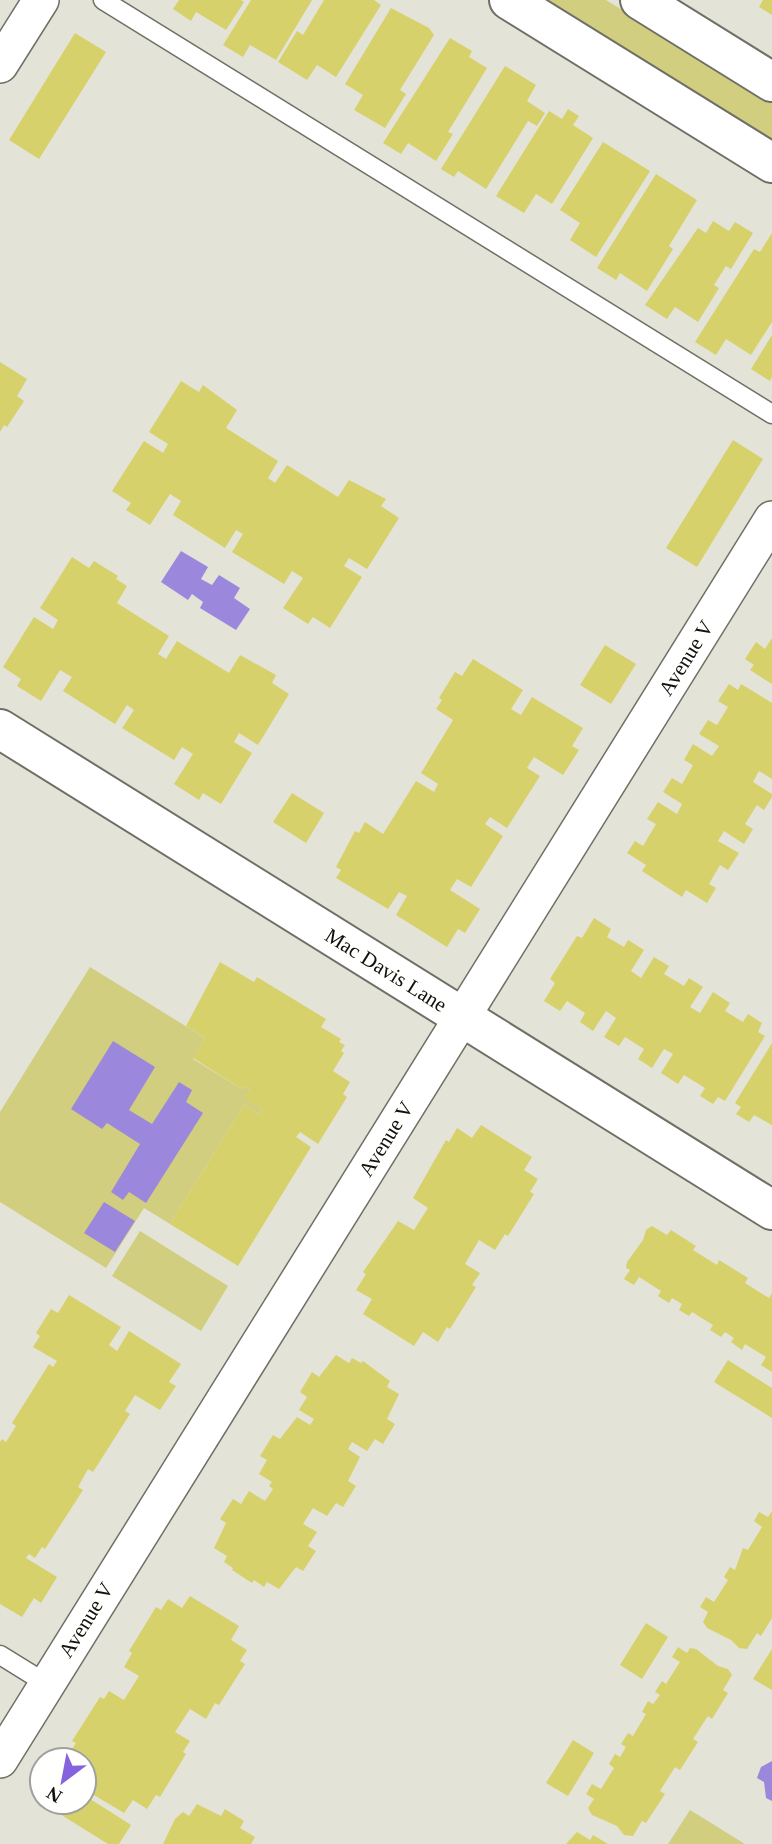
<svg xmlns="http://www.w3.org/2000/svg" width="772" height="1844" font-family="Georgia,serif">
	<rect width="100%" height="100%" fill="#e3e3d8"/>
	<path fill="#d2ce7f" d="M526,0H606L772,103V153Z
		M90,967L205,1038L193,1059L242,1089L244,1086L250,1089L245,1098L262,1109L259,1114L244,1105L170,1224L144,1208L106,1268L0,1202V1112Z
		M140,1231L228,1286L201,1331L112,1276Z
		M690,1810L745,1844H668Z"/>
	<path fill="#9b88dc" d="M181,551L208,567L201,579L212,585L219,575L240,588L234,598L250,609L236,630L200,608L203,602L192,594L188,600L161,582Z
		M113,1041L155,1067L129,1110L152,1124L179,1082L192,1090L186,1102L203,1113L146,1203L129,1192L123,1200L111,1192L140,1144L107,1123L102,1129L71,1109Z
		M104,1202L135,1221L115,1252L84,1233Z
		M772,1761V1801L766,1798L764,1782L757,1778L761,1767Z"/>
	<path fill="#d7d16c" d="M179,0H241L244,2L226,30L196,12L191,21L173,9Z
		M251,0H312L276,60L250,45L243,57L223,45Z
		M324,0H374L381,5L336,77L317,65L307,80L278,62L297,31L303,35Z
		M763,0H772V15L759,7Z
		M391,8L429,28L434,35L400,90L406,94L385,128L354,110L363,95L345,84Z
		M75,33L106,52L39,159L9,140Z
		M450,38L472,51L469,57L487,68L448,132L453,134L436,161L408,143L401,154L383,143Z
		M505,66L536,85L527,101L545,113L537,126L528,121L486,189L458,171L454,177L441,169Z
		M568,109L579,116L573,125L593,138L552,204L536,194L524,213L496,196L549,111L562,119Z
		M603,142L650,171L596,257L570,240L580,223L560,210Z
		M656,174L697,200L669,246L673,249L647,291L620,273L616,280L597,268Z
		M713,221L729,231L735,222L753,233L731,269L726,266L714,285L719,288L698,322L675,307L667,319L645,305L698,228L706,233Z
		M772,233V322L751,355L726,339L716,355L695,342L754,249L760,252Z
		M772,335V377L770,381L751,369Z
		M0,362L27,379L17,396L24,401L7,427L4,425L0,432Z
		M181,381L199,392L203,385L237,410L226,428L278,461L268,478L275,483L287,465L338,497L349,480L386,499L381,506L399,518L367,569L349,558L344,566L362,577L330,628L313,617L308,624L283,608L303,578L292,571L284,584L232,552L243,534L236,530L225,548L173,515L181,501L170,494L150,525L126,510L131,503L112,491L144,441L163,453L168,444L149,432Z
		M733,440L763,459L697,567L666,548Z
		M72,557L89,568L94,561L118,576L116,579L127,586L117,603L169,636L158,654L166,659L177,641L229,673L240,655L276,675L272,683L289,694L258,745L239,733L234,742L252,753L221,804L203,793L199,800L174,784L193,754L182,747L174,760L122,728L134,710L127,705L115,724L63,691L72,677L60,670L41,701L17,686L21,679L3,667L34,617L53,629L58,620L40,608Z
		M772,638V684L750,670L754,665L745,659L756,642L765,649Z
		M605,645L636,664L611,704L580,685Z
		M473,659L523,690L511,709L521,715L532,697L583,728L572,746L579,750L563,775L534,757L527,768L540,776L507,828L490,817L485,824L503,836L471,887L457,879L450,890L480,909L465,933L458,929L447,947L396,915L407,896L399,892L388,909L336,878L341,870L336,867L355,831L359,833L365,822L383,834L416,781L434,792L438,784L421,773L453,720L436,709L442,700L439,698L455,672L462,676Z
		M729,684L738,690L741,684L772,703V779L759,771L753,782L772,794V797L764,810L757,805L745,824L753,829L744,844L724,831L718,841L739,853L728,870L720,865L709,884L716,888L707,903L686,890L682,897L642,871L646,865L627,853L635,841L643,846L656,824L647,819L658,802L677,814L682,804L663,792L672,778L682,784L693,765L684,760L693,744L712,756L719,746L699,734L708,720L717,725L728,707L718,701Z
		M292,793L324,813L306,843L273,822Z
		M594,918L611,929L607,937L624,947L628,940L644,950L631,971L641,978L654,957L669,966L664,974L684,986L689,978L703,987L690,1007L700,1013L713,992L730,1003L725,1011L743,1022L748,1014L762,1023L758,1032L765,1036L725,1101L718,1097L713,1104L700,1096L705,1088L684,1075L678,1084L661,1073L673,1054L664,1049L652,1068L638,1059L644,1049L625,1037L619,1046L604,1037L616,1018L606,1011L593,1031L580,1022L585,1013L567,1001L560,1011L544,1001L555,983L550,979L577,936L582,938Z
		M220,962L254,982L257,977L326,1019L321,1027L341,1039L339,1042L345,1045L341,1051L344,1053L333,1071L350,1082L343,1094L347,1097L318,1144L300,1132L296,1137L311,1147L238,1266L170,1224L244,1105L259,1114L262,1109L244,1098L250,1089L244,1086L242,1089L193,1058L205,1038L186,1026Z
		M772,1043V1125L754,1115L749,1122L736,1114L741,1107L735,1103Z
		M481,1125L532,1157L524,1170L538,1179L530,1192L534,1194L508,1236L505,1234L495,1250L479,1240L465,1264L480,1273L472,1285L476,1287L450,1329L447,1327L438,1342L423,1332L414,1346L363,1314L372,1299L356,1290L366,1274L363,1272L398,1221L414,1230L428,1208L413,1198L446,1140L449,1142L457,1128L472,1138Z
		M652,1226L667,1235L671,1230L696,1246L693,1250L717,1265L719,1260L748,1278L745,1283L769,1298L772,1293V1372L761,1365L766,1357L745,1344L742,1350L731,1342L734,1338L725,1332L721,1337L710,1330L713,1325L692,1312L689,1316L679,1310L682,1304L672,1298L669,1303L658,1296L661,1291L639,1277L634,1285L624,1279L630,1270L626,1268L627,1262L643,1240L646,1230Z
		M69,1295L121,1327L109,1345L117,1351L129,1331L181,1364L169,1382L176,1386L160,1410L135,1395L125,1411L130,1414L93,1472L88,1469L78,1487L83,1490L45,1549L42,1547L35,1558L29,1554L26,1558L57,1577L41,1603L34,1598L22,1617L0,1604V1442L2,1439L6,1442L16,1426L12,1423L49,1364L53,1367L57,1361L33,1347L40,1336L36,1333L51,1309L58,1313Z
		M336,1355L349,1363L352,1358L361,1363L363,1361L390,1381L387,1387L399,1394L387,1419L395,1424L383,1444L375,1439L367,1451L352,1442L348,1449L360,1457L348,1481L356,1486L343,1507L336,1503L327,1516L313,1508L303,1524L317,1532L308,1546L316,1551L303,1571L296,1567L279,1589L267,1582L264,1587L254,1580L252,1583L232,1570L233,1568L224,1562L227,1556L214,1548L226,1523L220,1519L233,1499L241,1504L249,1491L265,1501L273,1489L269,1486L272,1482L259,1474L267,1460L260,1456L273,1435L280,1439L297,1417L310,1425L314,1419L299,1410L307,1397L300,1392L312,1372L319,1377Z
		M728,1360L772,1388V1418L714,1382Z
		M772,1511V1618L761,1636L757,1633L747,1649L739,1648L731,1640L707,1628L703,1622L708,1612L700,1607L706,1597L714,1602L728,1580L724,1577L730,1567L735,1570L743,1548L748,1550L762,1527L754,1521L759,1512L768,1517Z
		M190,1596L239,1626L231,1640L247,1650L240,1661L245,1664L219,1705L215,1703L206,1719L190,1709L175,1732L190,1741L183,1752L186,1754L160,1797L156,1795L147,1809L133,1800L124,1813L84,1789V1760L66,1758L76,1743L72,1741L100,1697L104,1699L109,1691L124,1700L139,1676L124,1667L132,1653L129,1651L156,1607L161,1610L168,1599L182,1608Z
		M646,1623L668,1637L642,1679L620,1665Z
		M678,1647L687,1653L690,1648L696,1649L718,1666L728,1669L732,1675L723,1690L728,1693L712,1719L708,1716L693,1739L698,1742L680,1770L675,1767L660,1791L665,1794L646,1823L642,1821L633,1836L624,1835L617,1826L592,1815L588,1808L594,1799L586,1794L592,1784L601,1789L614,1768L609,1764L615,1754L620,1757L626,1747L621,1744L628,1733L633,1736L646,1714L642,1712L648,1701L653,1704L660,1695L655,1692L662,1681L666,1684L680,1662L672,1657Z
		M772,1649V1690L753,1679Z
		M573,1740L594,1753L568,1796L546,1783Z
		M84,1795L131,1825L119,1844H108L47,1806L49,1802H84Z
		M197,1804L221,1816L225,1809L244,1821L240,1828L255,1837L251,1844H163L175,1819L183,1812L189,1816Z
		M577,1832L590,1840L593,1835L608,1844H566Z"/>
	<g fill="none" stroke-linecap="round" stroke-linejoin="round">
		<g stroke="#6f6f66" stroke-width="21">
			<path id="lane" d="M103,0L772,414
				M0,1655L47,1684"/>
		</g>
		<g stroke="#6f6f66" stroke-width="38">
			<path id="street" d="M0,65L41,0
				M0,1760L772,519"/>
		</g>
		<g stroke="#6f6f66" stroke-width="42">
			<path id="secondary" d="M509,0L772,163
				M640,0L772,82
				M0,729L772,1210"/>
		</g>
		<use href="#lane" stroke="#fff" stroke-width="18"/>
		<use href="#street" stroke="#fff" stroke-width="35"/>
		<use href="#secondary" stroke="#fff" stroke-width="38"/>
	</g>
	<g text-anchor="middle" stroke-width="6" stroke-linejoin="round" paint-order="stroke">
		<g font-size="21" fill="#11110d" stroke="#fffffe">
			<text transform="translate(686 658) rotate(-58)" y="7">Avenue V</text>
			<text transform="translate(386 970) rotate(32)" y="7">Mac Davis Lane</text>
			<text transform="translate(386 1139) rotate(-58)" y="7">Avenue V</text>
			<text transform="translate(86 1620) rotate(-58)" y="7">Avenue V</text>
		</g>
	</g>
	<g transform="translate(63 1781) rotate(212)"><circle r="33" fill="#fffffe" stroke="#a0a09e" stroke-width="2"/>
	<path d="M0-5L12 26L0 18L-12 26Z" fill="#8663de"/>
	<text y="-10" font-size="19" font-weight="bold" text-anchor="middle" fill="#11110d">N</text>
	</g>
</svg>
